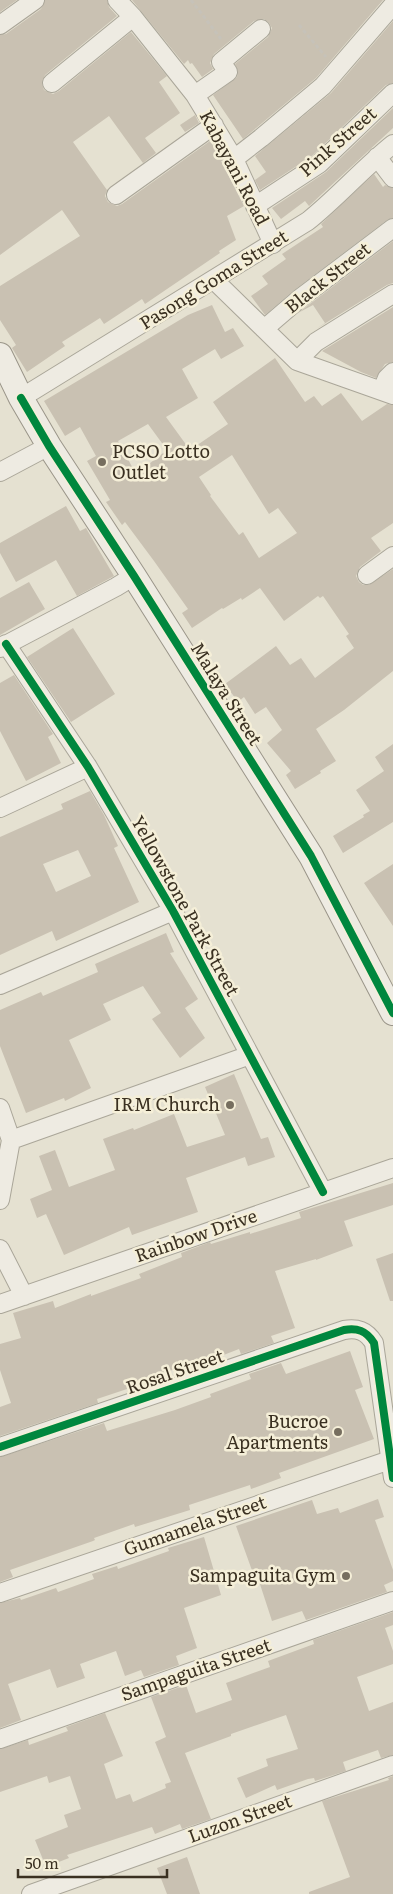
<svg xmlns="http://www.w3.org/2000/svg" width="393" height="1894" font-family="Literata,serif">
	<rect width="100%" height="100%" fill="#e5e1d1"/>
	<path fill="#c9c1b2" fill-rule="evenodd" d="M0,0H17L0,12Z
		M45,0H107L109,7L117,16L45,75L42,84L44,90L53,94L59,91L131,32L167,76L159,82L180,113L145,138L156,153L143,163L109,116L73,142L107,190L105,196L108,202L117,206L122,204L210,141L223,161H221L244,206L227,216L236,240L219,251L220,253L145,304L142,299L104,324L100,318L62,342L65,346L27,372L12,348L16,345L0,320V286L80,236L62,210L0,255V35L6,34L41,9Z
		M132,0H383L316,78L243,139L213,95L237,77L238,71L235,64L268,37L272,28L269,23L264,19L254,21L214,54L210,63L213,69L202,77L192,63L190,64L188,60L184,64Z
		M393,21V83L386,85L312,156L260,190L255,180L266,172L255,156L331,93Z
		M393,108V128L309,206L305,201L281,219L272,208L326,172Z
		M195,115L199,123L185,132L180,125Z
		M374,174L383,187L385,185L393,188V218L387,220L293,291L265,315L251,296L268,284L262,276L286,259L282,254L323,227L321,224Z
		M393,241V283L387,285L316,329L325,323L313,305L298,313Z
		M212,305L225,332L233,328L244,346L221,359L215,349L182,369L198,398L166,417L190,450L228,424L213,402L275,358L305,402L314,396L322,406L341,393L362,421L387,404L393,405V523L371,538L381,551L360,567L356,576L359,582L363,585H369L393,569V671L344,710L316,729L336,761L320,771L321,773L295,789L286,775L291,771L267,743L282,730L266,707L255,714L244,697L238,702L225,684L276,646L290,665L301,658L315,678L354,648L346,636L349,634L323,596L320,598L318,596L284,621L260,588L242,600L241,598L223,609L222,608L192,628L182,613L188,609L154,561L125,522L122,525L106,502L110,500L87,461L96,456L80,427L65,436L44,401L188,315ZM148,424L167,450L136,474L118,441ZM232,455L269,514L278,508L297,533L259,558L243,532L239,535L210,496L211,495L199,477Z
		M393,307V362L385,364L376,378L361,372L322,351Z
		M66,506L80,531L86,528L114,576L77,596L56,560L16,582L0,553V543Z
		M29,582L45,609L0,635V598Z
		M73,628L115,694L71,722L27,657Z
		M14,675L53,734L48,737L61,763L26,781L0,731V683Z
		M393,744V822L343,853L333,836L364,817L363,815L370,811L356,790L384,771L375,757Z
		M90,791L104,815L118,846L114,848L139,902L56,941L52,931L0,955V837L63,809L61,804ZM78,850L91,876L56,892L43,864Z
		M393,864V926L364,883Z
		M166,933L174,952L170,953L198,999L185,1008L205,1038L180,1058L152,1019L161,1013L143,986L103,1004L111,1020L69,1040L91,1088L65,1101L64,1098L26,1113L0,1046V1010L41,992L43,996L98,972L95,964Z
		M234,1074L261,1139L268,1137L275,1157L248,1166L245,1157L186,1178L198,1212L132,1235L129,1227L64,1255L46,1214L37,1218L30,1199L52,1190L39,1156L55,1150L69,1187L115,1170L103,1139L133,1128L134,1130L174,1114L187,1147L225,1135L205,1087Z
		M393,1183V1205L344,1221L353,1246L316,1260V1259L275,1271L295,1328L271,1336L274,1343L241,1354L239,1349L221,1356L220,1353L136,1383V1386L97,1399L98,1403L0,1436V1407L11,1403L0,1370V1344L21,1338L13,1313L53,1301L55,1308L91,1294V1296L141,1278L139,1274L182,1257L181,1253L197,1247L210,1242L211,1244L250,1232V1234L301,1218L299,1212Z
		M393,1253V1301H390L376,1259Z
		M350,1351L363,1387L355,1390L374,1439L279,1473L281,1478L251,1489L250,1485L189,1505L190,1510L135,1527L134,1524L94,1538L95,1540L93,1541L10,1570L13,1577L0,1582V1457L104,1423L107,1431L175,1410L211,1397L210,1394L251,1379L249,1374L281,1363L286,1374Z
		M378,1499L384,1517L375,1520L393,1570V1581L384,1585L387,1592L306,1620L302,1611L272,1621L257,1575L254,1576L236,1526L312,1500L317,1514L338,1508L340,1513Z
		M204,1537L221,1595L184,1608L197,1648L176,1656L179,1665L144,1677L141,1670L125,1676L116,1651L80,1664L85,1678L57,1688L50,1669L8,1684L21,1720L0,1728V1603L20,1598L21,1600L56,1588L58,1592L94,1579L92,1574L117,1566L118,1569L169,1551L168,1548Z
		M393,1612V1625L385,1628L393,1651V1664L357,1677L369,1711L393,1702V1755L381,1758L378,1750L343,1762L346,1771L315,1781L314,1778L308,1779L277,1790L275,1785L246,1798L237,1778L268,1766L266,1759L298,1749L286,1715L231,1734V1736L185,1753L211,1819L182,1829L180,1824L155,1834L152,1827L67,1855L69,1858L46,1867L35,1840L68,1827L64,1815L81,1809L70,1776L49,1783L47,1776L0,1792V1749L28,1740L29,1745L68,1731L66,1727L105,1713L123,1756L104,1764L116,1799L130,1794L133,1802L166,1788L165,1784L171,1782L155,1742L166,1737L151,1697L186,1685L196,1713L232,1700L226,1683L270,1667L268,1661L314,1644L313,1640Z
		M393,1776V1894H309V1892L350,1877L322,1801L389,1780L388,1778Z
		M187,1857L200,1894H167L157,1868Z"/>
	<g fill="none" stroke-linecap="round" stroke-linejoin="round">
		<g stroke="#aaa699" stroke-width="20">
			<path id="street" d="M117,0L133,17L195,95L234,159L273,244
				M0,25L35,0
				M52,83L133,17
				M195,95L228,72L221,62L261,29
				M377,157L393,178
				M234,159L261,138L323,86L393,5
				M116,195L214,125
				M255,206L319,164L393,93
				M214,280L297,361L393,395
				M264,329L299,299L393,228
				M297,361L316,342L393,294
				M382,390L387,378L393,372
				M21,398L308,221C338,197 363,168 393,144
				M0,472L49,446
				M367,575L393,556
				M6,644L88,767L173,911L323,1192
				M0,648L116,587L134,576
				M0,808L88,767
				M0,985L173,911
				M0,1108L11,1140L0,1200
				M11,1140L250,1055
				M0,1249L24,1296
				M0,1304L393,1168
				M0,1447L344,1330C357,1328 366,1330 374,1343L393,1478
				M0,1593L390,1460
				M0,1739L393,1601
				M31,1894L393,1765"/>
		</g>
		<g stroke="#9a9589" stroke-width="26">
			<path id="secondary" d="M0,355L21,398L49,446L134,576L311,856L393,1013"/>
		</g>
		<path stroke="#c6c2b9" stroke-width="3" stroke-dasharray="4 2.5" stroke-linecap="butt" d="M191,0L221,39
			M299,25L326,57"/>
		<use href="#street" stroke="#eeebe2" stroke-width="18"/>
		<use href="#secondary" stroke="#eeebe2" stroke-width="24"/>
		<g stroke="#f5efd8" stroke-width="11">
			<path id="cycleway" d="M21,398L49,446L134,576L311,856L393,1013
				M6,644L88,767L173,911L323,1192
				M0,1447L344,1330C357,1328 366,1330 374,1343L393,1478"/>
		</g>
		<use href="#cycleway" stroke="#00873e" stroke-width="8"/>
	</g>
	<g fill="#766e5f" stroke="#f5efd8" stroke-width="2">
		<circle cx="102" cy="462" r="5"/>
		<circle cx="230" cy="1105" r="5"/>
		<circle cx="338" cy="1432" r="5"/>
		<circle cx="346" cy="1576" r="5"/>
	</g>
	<g text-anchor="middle" stroke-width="5" stroke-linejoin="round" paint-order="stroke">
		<g font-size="18" fill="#3a3021" stroke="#f5efd8">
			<text transform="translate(338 142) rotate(-41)" y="6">Pink Street</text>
			<text transform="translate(234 168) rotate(62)" y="6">Kabayani Road</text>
			<text transform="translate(328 278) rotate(-38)" y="6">Black Street</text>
			<text transform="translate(214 280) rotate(-32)" y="6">Pasong Goma Street</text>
			<text transform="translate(226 694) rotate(58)" y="6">Malaya Street</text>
			<text transform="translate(185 906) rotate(61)" y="6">Yellowstone Park Street</text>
			<text transform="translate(196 1236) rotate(-19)" y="6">Rainbow Drive</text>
			<text transform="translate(175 1372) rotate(-19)" y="6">Rosal Street</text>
			<text transform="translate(195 1526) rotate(-19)" y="6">Gumamela Street</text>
			<text transform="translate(196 1670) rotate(-19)" y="6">Sampaguita Street</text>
			<text transform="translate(240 1819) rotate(-20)" y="6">Luzon Street</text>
		</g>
		<g font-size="18" fill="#3a3021" stroke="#f5efd8" text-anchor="end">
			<text x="112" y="458" text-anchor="start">PCSO Lotto<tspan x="112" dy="21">Outlet</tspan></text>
			<text x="220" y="1111">IRM Church</text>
			<text x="328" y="1428">Bucroe<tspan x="328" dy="21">Apartments</tspan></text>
			<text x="336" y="1582">Sampaguita Gym</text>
		</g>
	</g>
	<path d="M18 1869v8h149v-8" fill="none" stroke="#3a3021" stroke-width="2.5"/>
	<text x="25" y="1869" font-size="15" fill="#3a3021" stroke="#f5efd8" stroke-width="4" paint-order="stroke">50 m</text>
</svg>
